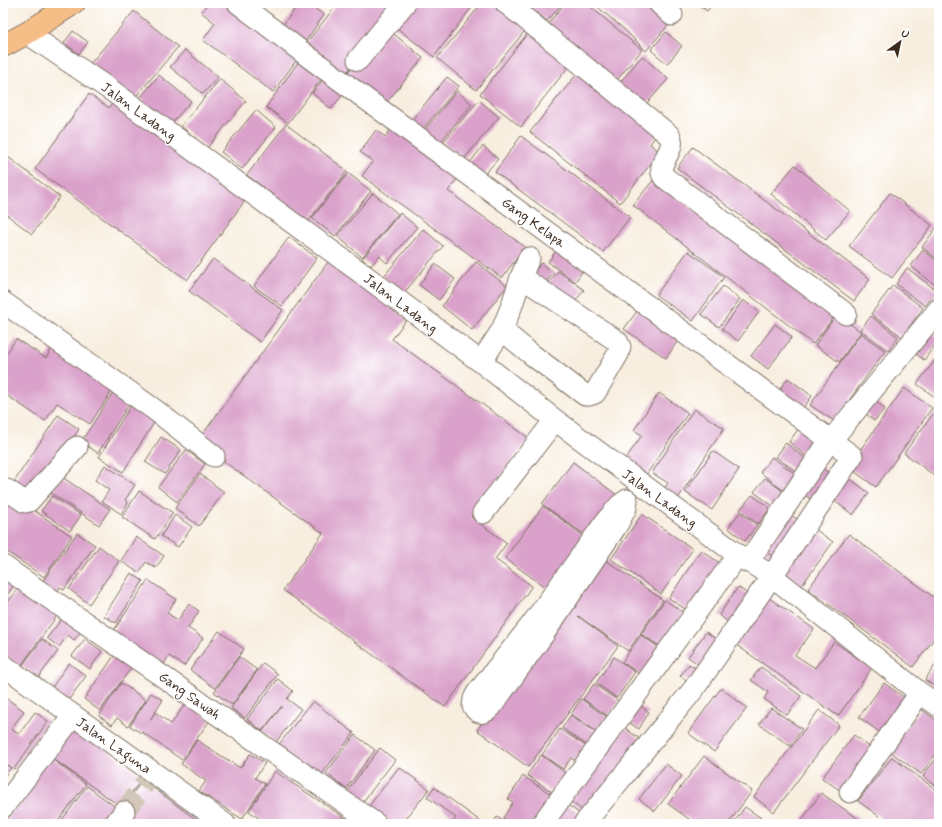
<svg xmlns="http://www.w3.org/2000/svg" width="942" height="827" font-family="Mynerve,sans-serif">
	<rect width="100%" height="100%" fill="#fff"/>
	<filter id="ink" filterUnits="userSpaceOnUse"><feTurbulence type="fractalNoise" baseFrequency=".025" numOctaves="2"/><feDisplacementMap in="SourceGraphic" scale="8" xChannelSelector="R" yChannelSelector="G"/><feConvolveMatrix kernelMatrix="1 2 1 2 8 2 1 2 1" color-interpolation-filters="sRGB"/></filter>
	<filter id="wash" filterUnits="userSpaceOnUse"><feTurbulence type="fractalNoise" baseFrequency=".012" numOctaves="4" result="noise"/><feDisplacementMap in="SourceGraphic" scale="16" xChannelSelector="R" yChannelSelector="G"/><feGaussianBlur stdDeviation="0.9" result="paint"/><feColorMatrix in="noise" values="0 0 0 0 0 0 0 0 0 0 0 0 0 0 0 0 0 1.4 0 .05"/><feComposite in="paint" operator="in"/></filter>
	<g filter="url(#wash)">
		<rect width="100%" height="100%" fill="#f8eedf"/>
		<g id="blocks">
			<path fill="#daa2cb" d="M208,3H226L299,57L273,92L203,40L215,23L201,12Z
				M299,3H307L324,15L302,46L280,29Z
				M338,3H402L343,77L304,46Z
				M410,3H475L434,57L393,25Z
				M482,3H500L529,26L476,90L437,58Z
				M525,3H563L547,21Z
				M565,3H586L642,50L616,81L548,24Z
				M593,3H654L672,21L646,51L625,30Z
				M696,3H713L707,11Z
				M134,11L178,47L133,100L90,64Z
				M531,29L573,61L521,127L480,94Z
				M389,30L423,58L382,108L344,77L379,35Z
				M73,31L88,42L79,54L64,43Z
				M666,32L682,46L667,64L651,50Z
				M185,50L218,77L203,94L170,67Z
				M642,56L668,79L643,108L617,86Z
				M302,57L325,74L288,123L266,107Z
				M580,70L659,132L650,144L660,152L620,203L530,132Z
				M159,75L191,101L171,124L140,98Z
				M326,76L345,92L331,109L312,93Z
				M447,77L459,86L421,131L410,122Z
				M220,79L246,101L207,148L181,126Z
				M457,91L472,104L437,146L422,133Z
				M89,94L109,108L116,98L249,195L187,280L35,169Z
				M479,100L499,117L464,159L443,142Z
				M256,110L276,127L242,169L221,152Z
				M286,124L347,171L308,222L247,175Z
				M394,125L461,174L448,191L525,247L502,278L362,176L373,161L360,152L376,130L385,137Z
				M521,136L630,217L603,252L495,172Z
				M483,146L498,159L481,178L467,166Z
				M693,147L870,279L854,301L677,168Z
				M3,153L60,197L32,234L3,212Z
				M795,165L850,211L826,240L771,194Z
				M348,173L371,191L335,236L312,218Z
				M654,179L833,318L813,344L633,205Z
				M373,193L398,214L362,257L337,236Z
				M890,193L932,225L892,278L849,246Z
				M400,213L417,227L387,263L379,256L371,266L362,259Z
				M939,224V260L922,247Z
				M423,229L443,246L403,294L383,277Z
				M289,237L317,258L282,306L254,286Z
				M559,247L585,267L575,282L548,262Z
				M923,250L939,262V288L911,266Z
				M688,251L724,277L693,321L656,295Z
				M213,259L283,310L260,342L189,291Z
				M328,262L407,319L392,339L529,438L471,517L507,543L495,559L532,586L445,707L283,590L323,533L197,442Z
				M476,262L507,286L472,330L442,306Z
				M541,263L554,273L545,283L533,274Z
				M435,264L455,279L439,300L419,285Z
				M907,268L937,291L925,306L896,284Z
				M558,271L584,290L574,303L548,284Z
				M893,285L923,308L902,337L871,314Z
				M723,286L740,299L719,327L701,314Z
				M743,300L759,312L738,341L722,329Z
				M640,307L681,336L666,358L624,329Z
				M837,314L861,332L839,362L815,345Z
				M871,316L898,337L888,351L860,330Z
				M775,324L792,337L768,369L751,356Z
				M927,329L939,338V340L924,360L911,350Z
				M861,333L885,351L834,421L810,405Z
				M16,339L46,358L54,345L115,386L90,424L57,403L45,421L3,393V359Z
				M939,355V400L917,384Z
				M788,378L812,396L801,411L782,396L785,393L780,389Z
				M116,388L133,398L98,453L81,442Z
				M904,388L932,408L876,487L848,467Z
				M659,393L688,413L646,475L625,460L642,435L634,430Z
				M870,396L885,409L874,421L860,408Z
				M133,402L157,418L123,472L99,457Z
				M939,406V479L904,453Z
				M694,409L724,428L677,500L663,491L668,483L652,473Z
				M58,415L79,429L54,467L27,500L10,488Z
				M799,428L820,443L809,458L789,442Z
				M161,437L181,450L165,474L145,462Z
				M786,443L808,460L798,473L776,457Z
				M186,450L205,464L177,502L158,487Z
				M713,451L739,469L712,510L685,492Z
				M772,457L797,475L784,491L760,472Z
				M573,462L618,496L588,537L542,504Z
				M105,465L135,485L125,500L128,503L121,514L102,501L109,490L95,480Z
				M822,468L831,474L812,500L803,494Z
				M200,474L224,492L199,526L175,508Z
				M844,474L869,493L853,515L827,495Z
				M62,477L110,509L99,525L51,493Z
				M765,478L784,492L773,506L754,492Z
				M139,491L173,513L155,539L122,517Z
				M8,493L72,536L44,577L3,549V501Z
				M752,495L770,508L758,524L740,510Z
				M52,496L81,515L70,531L41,511Z
				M543,506L587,538L549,590L505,558Z
				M740,512L757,525L745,541L728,528Z
				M788,513L801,522L776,559L762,549Z
				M642,514L693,549L661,594L611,559Z
				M175,515L192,527L178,547L161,536Z
				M809,525L833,542L800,588L776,571Z
				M77,533L95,545L64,590L60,587L55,595L40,585Z
				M849,534L939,601V632L913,667L808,589Z
				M136,537L164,556L156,568L146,562L139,573L121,561Z
				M99,546L119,561L89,604L69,589Z
				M701,550L724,566L692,614L669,598Z
				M604,559L663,600L628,651L578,616L618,646L528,767L477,730Z
				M3,571L17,581L8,594L3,591Z
				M131,573L143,581L116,623L104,616Z
				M148,580L176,599L167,613L178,620L189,604L199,611L188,628L203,638L184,666L169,656L162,667L112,633Z
				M21,585L59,613L20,667L3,655V609Z
				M738,587L752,597L732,625L719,615Z
				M3,594L9,599L3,607Z
				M769,598L814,629L795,655L815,668L834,642L872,668L838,716L732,642Z
				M665,600L684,613L661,647L641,634Z
				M64,616L82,630L74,640L68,635L59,647L47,638Z
				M219,631L244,649L215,688L190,670Z
				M706,632L719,641L702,667L688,657Z
				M641,635L663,650L644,677L622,662Z
				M42,639L58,651L38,678L22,666Z
				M85,639L102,651L90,669L72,656Z
				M114,656L131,668L100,711L84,699Z
				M239,657L257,670L232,705L214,692Z
				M614,657L635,672L617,698L596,683Z
				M939,659V689L925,680Z
				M69,663L86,676L67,702L50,690Z
				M263,663L278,674L245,718L231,708Z
				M689,664L701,672L692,684L680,676Z
				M761,667L801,696L787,715L764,699L768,692L751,680Z
				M278,679L293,691L287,699L301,709L276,742L262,732L282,706L262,731L247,719Z
				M3,681L7,684L3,690Z
				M121,683L146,700L128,726L117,718L112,725L99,716Z
				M884,683L905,698L879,732L859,717Z
				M594,684L619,701L608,716L583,699Z
				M721,688L747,708L714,752L688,733Z
				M151,693L163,700L150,720L155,712L171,724L186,703L210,720L182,760L142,732L141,733L130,726Z
				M3,696L24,711L11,729L19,734L35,712L48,721L14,769L3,761Z
				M581,699L607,717L597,732L571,714Z
				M313,701L354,733L317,780L276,748Z
				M636,703L649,712L639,729L625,720Z
				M771,708L802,729L790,746L759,724Z
				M921,709L939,722V750L921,774L889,751Z
				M819,710L839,725L774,812L754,797Z
				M571,715L597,733L588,746L562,728Z
				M72,724L143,777L121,807L49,756Z
				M625,728L641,740L586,813L570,801Z
				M560,729L586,746L576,761L571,758L563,769L542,755Z
				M355,735L375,750L346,789L326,773Z
				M854,735L872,749L841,791L822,778Z
				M197,740L240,768L250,754L265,763L255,778L265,784L242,819L199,791L206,781L181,764Z
				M380,748L395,760L362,803L347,791Z
				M47,755L86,784L56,824H3L23,797Z
				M541,755L566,773L553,793L527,775Z
				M939,755V788L923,776Z
				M704,756L752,791L728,824H696L668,804Z
				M892,757L939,792V824H879L876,822L880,817L858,801Z
				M3,762L11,768L3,778Z
				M666,764L682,776L655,811L639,799Z
				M399,767L429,789L402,824H393L369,806Z
				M275,771L286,779L354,824H269L260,819L249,811Z
				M523,776L552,795L533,824H512L503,818L513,802L508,799Z
				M143,780L202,824H141L121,809Z
				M87,786L121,811L112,824H59Z
				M434,787L484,824H451L456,818L427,797Z
				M821,793L863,822L862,824H799Z
				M563,801L585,818L580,824H546Z
				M745,807L770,824H733Z
				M497,817L508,824H492Z"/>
		</g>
	</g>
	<g filter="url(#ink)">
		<use href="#blocks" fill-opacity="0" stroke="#7d6f62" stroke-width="1"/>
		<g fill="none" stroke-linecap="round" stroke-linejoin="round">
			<path stroke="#d2c7b8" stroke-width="21" stroke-dasharray="21 10" stroke-linecap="butt" d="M124,812L146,782"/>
			<g stroke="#7d6f62" stroke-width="23">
				<path id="minor" d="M238,3L310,58L852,456L772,576L693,690L584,824
					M506,3L669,135C679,150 654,163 664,177L846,314
					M659,3L672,15
					M27,33L112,91L360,272L481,362L555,420L738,555L772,576L920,693L939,706
					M358,60L405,3
					M521,277L529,258
					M3,302L155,410L214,456
					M481,362L502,330L531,354L585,395H589L595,393L618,354L620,347L617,341L521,277L512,305L502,330
					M3,491L7,490L25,502L29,501L77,447
					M627,500L626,508L617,525L545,632L491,707C484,714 478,715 473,706L474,699L477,693L532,624L607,520L620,505Z
					M483,513L555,420
					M748,562L824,449L939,309
					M3,566L376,824
					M3,665L225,824
					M850,792L920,693
					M3,807L73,716
					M115,824L124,812
					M542,824L738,555"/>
			</g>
			<g stroke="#7d6f62" stroke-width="24">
				<path id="major" d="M3,46L27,33L74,3"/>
			</g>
			<use href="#minor" stroke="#fff" stroke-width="21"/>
			<use href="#major" stroke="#f6be87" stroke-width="22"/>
		</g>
	</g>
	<g text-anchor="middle" stroke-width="3" stroke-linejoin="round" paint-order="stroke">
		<g font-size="14" fill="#3b2a1e" stroke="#fff">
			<text transform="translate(139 111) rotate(36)" y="5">Jalan Ladang</text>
			<text transform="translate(534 222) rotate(36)" y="5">Gang Kelapa</text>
			<text transform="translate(401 303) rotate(37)" y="5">Jalan Ladang</text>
			<text transform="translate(660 498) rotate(36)" y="5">Jalan Ladang</text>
			<text transform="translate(190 695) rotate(35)" y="5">Gang Sawah</text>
			<text transform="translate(114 745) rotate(35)" y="5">Jalan Laguna</text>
		</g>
	</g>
	<rect width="942" height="827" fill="none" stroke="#fff" stroke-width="16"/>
	<g transform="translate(900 42) rotate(33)" stroke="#ffffff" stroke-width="3" paint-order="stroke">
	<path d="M0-3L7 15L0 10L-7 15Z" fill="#3b2a1e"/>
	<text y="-6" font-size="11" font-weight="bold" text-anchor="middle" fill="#3b2a1e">U</text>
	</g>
</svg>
